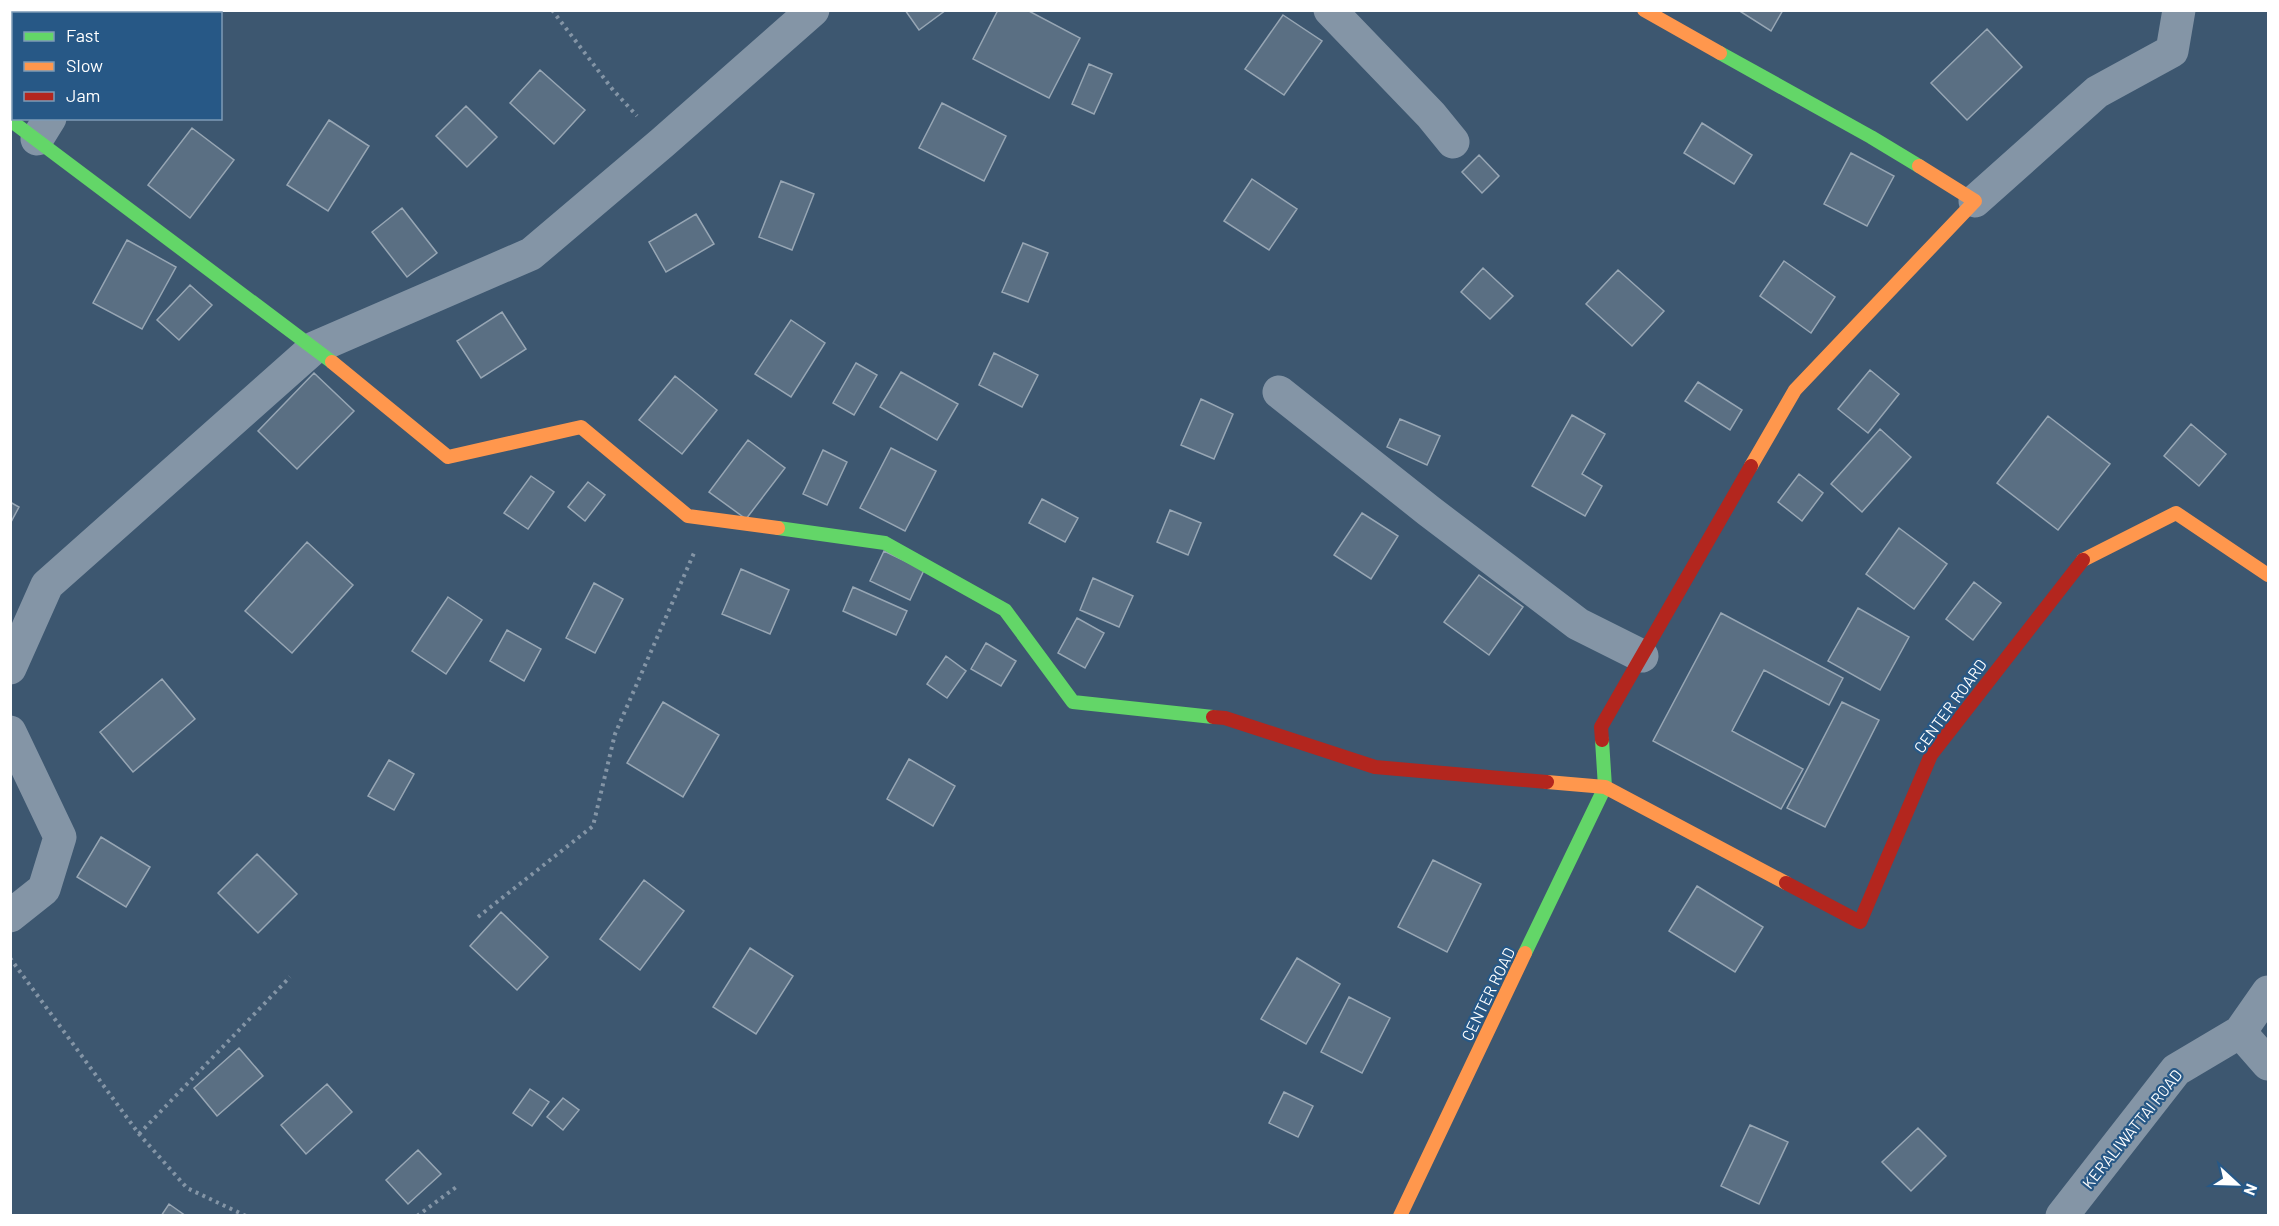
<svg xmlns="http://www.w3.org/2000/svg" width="2279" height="1226" font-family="Barlow,sans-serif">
	<rect width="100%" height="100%" fill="#3d5770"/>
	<path fill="#5a6f83" stroke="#97a6b4" stroke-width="1.5" d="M905,10H946L919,30Z
		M998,10H1027L1080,38L1049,98L973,59Z
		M1738,10H1783L1771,31Z
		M1283,15L1322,41L1284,95L1245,69Z
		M1987,29L2022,67L1967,120L1931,83Z
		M1089,64L1112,74L1094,114L1072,104Z
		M540,70L585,110L554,144L510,103Z
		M942,103L1006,136L984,181L919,148Z
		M466,106L497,137L467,167L436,136Z
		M329,120L369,146L328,211L287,185Z
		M1702,123L1752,155L1734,184L1684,153Z
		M192,128L234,160L190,218L148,185Z
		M1851,153L1894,176L1867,226L1824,204Z
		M1479,155L1499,176L1482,193L1462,172Z
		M1252,179L1297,209L1269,250L1224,221Z
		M781,181L814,194L792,250L759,237Z
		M402,208L437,253L407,277L372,232Z
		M696,214L714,244L666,272L649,242Z
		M127,240L176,267L142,329L93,303Z
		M1023,243L1048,253L1028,302L1002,292Z
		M1784,261L1835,297L1811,333L1760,296Z
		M1483,268L1513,296L1490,319L1461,292Z
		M1618,270L1664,311L1632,346L1586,304Z
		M190,285L212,305L179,340L157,320Z
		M502,312L526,349L481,378L457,341Z
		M791,320L825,343L791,397L755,374Z
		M994,353L1038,375L1022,407L979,385Z
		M856,363L877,375L854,415L833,403Z
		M1870,370L1899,394L1868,433L1838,409Z
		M901,372L958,404L937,440L880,407Z
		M314,373L354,411L297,469L258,431Z
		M675,376L717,410L682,454L639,420Z
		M1698,382L1742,410L1730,430L1685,401Z
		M1201,399L1233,414L1214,459L1181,445Z
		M1572,415L1605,434L1582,474L1602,486L1585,516L1532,486Z
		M2048,416L2110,464L2058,530L1997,483Z
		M1400,419L1440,436L1427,465L1387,447Z
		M2191,424L2226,454L2199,486L2164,456Z
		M1880,429L1911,457L1862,512L1831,484Z
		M748,440L785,468L746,519L709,492Z
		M891,448L936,471L905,531L860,508Z
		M823,450L847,462L827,505L803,494Z
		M1799,474L1823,493L1802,521L1778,502Z
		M531,476L554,492L528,529L504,513Z
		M588,482L605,495L585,521L568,507Z
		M1042,499L1078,518L1065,542L1029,523Z
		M10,502L19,507L10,524Z
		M1170,510L1201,523L1188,555L1157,542Z
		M1362,513L1398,536L1371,579L1334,555Z
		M1899,528L1947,564L1914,609L1866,574Z
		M307,542L353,585L292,653L245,611Z
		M884,551L924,570L910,600L870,581Z
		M741,569L789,590L770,634L722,614Z
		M1479,575L1523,607L1489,655L1444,622Z
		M1093,578L1133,596L1119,627L1080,610Z
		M1974,582L2001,603L1973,640L1946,619Z
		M594,583L623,599L595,653L566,638Z
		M853,587L907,611L896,635L843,611Z
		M448,597L482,620L446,674L412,651Z
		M1858,608L1909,637L1880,690L1828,661Z
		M1721,613L1843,678L1829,705L1764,670L1732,731L1803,769L1781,809L1653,741Z
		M1077,618L1104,633L1085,668L1058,653Z
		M507,630L541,649L524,681L490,661Z
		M986,643L1016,661L1001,686L971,669Z
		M946,656L966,671L947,698L927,684Z
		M162,679L195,719L133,772L100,732Z
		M663,702L719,735L683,797L627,763Z
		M1842,702L1879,720L1825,827L1787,808Z
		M909,759L955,786L933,826L887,799Z
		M389,760L414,774L394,810L368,796Z
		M101,837L150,867L126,907L77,877Z
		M257,854L297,894L258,933L218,893Z
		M1433,860L1481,884L1447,952L1398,927Z
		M644,880L684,911L640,970L600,939Z
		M1697,886L1763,927L1735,972L1669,931Z
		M501,912L548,957L517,990L470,946Z
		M750,948L793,976L756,1034L713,1007Z
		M1297,958L1340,984L1306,1044L1261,1019Z
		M1349,997L1390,1018L1362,1073L1321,1052Z
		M239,1048L263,1076L217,1116L194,1088Z
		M327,1084L352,1112L306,1154L281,1125Z
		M530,1089L549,1102L532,1126L513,1113Z
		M1284,1092L1313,1106L1298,1137L1269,1123Z
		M563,1098L579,1110L563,1130L547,1117Z
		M1750,1125L1788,1142L1759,1204L1721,1186Z
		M1918,1128L1946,1156L1911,1191L1882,1162Z
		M418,1150L441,1174L408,1204L386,1180Z
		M169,1204L186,1216H161Z"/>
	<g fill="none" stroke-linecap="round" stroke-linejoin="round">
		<path stroke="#8495a6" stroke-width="4" stroke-dasharray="3 4.5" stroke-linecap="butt" d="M552,10L613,90L637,116
			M478,917L593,826L615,734L694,553
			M10,958L139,1134L187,1188L246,1216
			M139,1134L290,977
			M417,1216L459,1185"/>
		<path stroke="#8495a6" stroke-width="33" d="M1330,10L1431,115L1453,142
			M114,14L116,10
			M37,139L50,118
			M1975,201L2097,92L2172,51L2179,10
			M1279,392L1429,511L1578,624L1642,656
			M10,668L47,585L314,348L531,254L662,143L813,10
			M10,732L60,837L44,889L10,916
			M2240,1032L2268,1064
			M2062,1216L2176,1070L2240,1032L2268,992"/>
		<path stroke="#63d668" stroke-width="14" d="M1720,53L1871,137L1919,166
			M10,120L332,362
			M778,528L885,543L1005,610L1073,702L1213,717
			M1525,953L1605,787L1602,740"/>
		<path stroke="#ff974d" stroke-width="14" d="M1644,10L1720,53
			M332,362L448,457L581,427L688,516L778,528
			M1751,466L1795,390L1975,201L1919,166
			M2083,560L2176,513L2268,575
			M1547,782L1605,787L1786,883
			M1400,1216L1525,953"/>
		<path stroke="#b3261e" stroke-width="14" d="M1213,717L1225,718L1375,767L1547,782
			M1602,740L1601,727L1751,466
			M1786,883L1860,922L1931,755L2083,560"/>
	</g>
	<g text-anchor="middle" stroke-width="4.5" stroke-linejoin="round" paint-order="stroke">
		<g font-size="16" fill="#fff" stroke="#275886">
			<text transform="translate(1950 706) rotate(-54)" y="6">CENTER ROARD</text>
			<text transform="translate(1488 994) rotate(-64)" y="6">CENTER ROAD</text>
			<text transform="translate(2132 1129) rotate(-51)" y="6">KERALIWATTAI ROAD</text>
		</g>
	</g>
	<rect width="2279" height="1226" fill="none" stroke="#ffffff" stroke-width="24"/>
	<rect x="12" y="12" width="210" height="108" fill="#275886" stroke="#7d9bb6" stroke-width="1.5"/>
	<rect x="24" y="32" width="30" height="9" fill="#63d668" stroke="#7d9bb6" stroke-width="1.5"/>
	<text x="66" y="42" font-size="18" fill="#ffffff">Fast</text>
	<rect x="24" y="62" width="30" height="9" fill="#ff974d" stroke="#7d9bb6" stroke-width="1.5"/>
	<text x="66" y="72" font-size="18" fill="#ffffff">Slow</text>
	<rect x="24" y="92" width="30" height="9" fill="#b3261e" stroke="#7d9bb6" stroke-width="1.5"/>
	<text x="66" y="102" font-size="18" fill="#ffffff">Jam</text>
	<g transform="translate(2237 1184) rotate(112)" stroke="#275886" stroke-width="4.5" paint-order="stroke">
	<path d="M0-4.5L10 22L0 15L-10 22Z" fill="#ffffff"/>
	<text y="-9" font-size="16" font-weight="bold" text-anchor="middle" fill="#ffffff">N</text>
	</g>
</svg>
